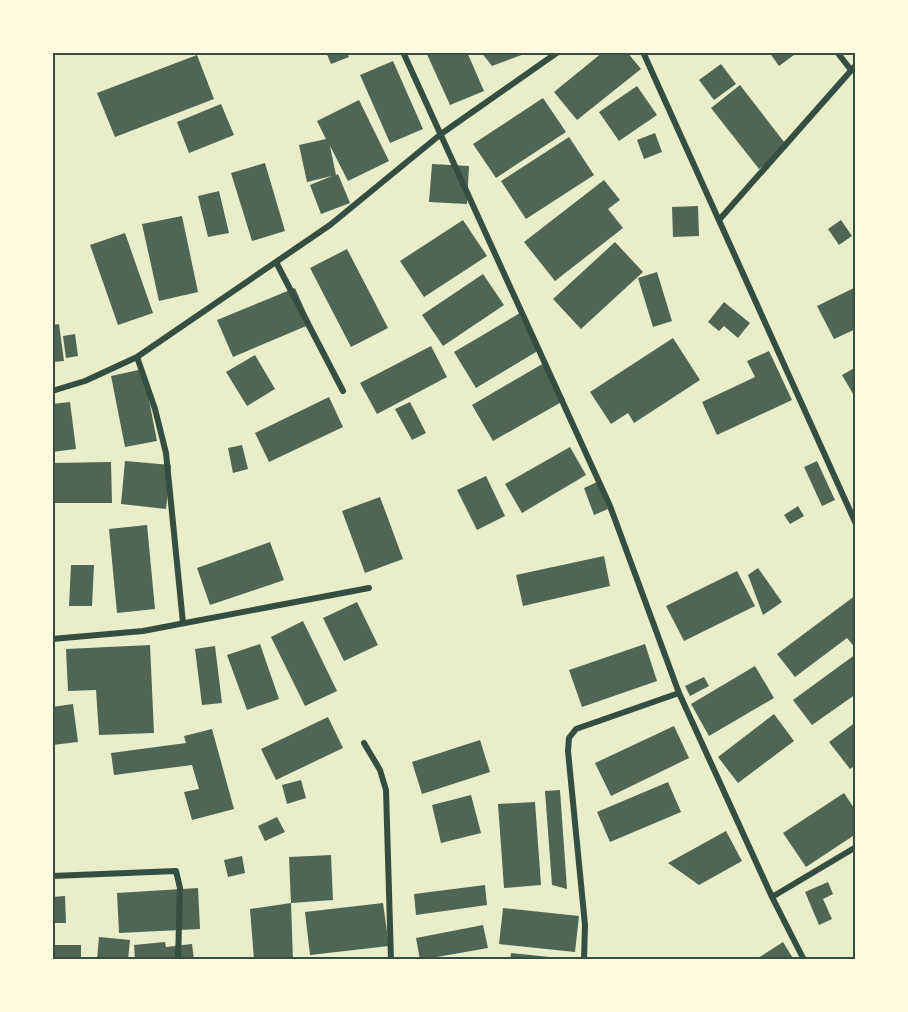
<svg xmlns="http://www.w3.org/2000/svg" width="908" height="1012" font-family="'Fira Sans Condensed',sans-serif">
	<rect width="100%" height="100%" fill="#e9edc9"/>
	<path fill="#4f6655" d="M326,52H347L349,57L331,64Z
		M426,52H467L484,91L450,105Z
		M481,52H527V53L492,66Z
		M603,52H627L641,69L577,120L554,92Z
		M769,52H798L779,66Z
		M197,55L214,99L115,137L97,93Z
		M393,61L423,129L390,143L360,75Z
		M721,64L736,84L714,100L699,80Z
		M740,85L788,147L759,169L711,108Z
		M637,86L657,115L619,141L599,112Z
		M543,98L566,132L496,178L473,144Z
		M359,100L389,161L348,181L330,146L336,175L338,174L350,203L321,214L310,185L332,176L307,182L299,145L326,139L317,121Z
		M221,104L234,135L189,153L177,122Z
		M655,133L662,152L644,159L637,140Z
		M569,137L594,175L526,219L501,181Z
		M265,163L285,231L252,241L231,173Z
		M432,164L469,166L467,204L429,202Z
		M604,180L620,200L608,209L623,228L555,281L524,242Z
		M219,191L229,233L208,237L198,196Z
		M698,206L699,236L673,237L672,207Z
		M182,216L198,292L159,301L142,224Z
		M463,220L487,256L424,297L400,261Z
		M841,220L852,236L839,245L828,229Z
		M125,233L153,313L118,325L90,245Z
		M615,242L643,272L581,329L553,299Z
		M347,249L388,328L351,347L310,268Z
		M657,272L672,321L653,327L638,278Z
		M483,274L504,305L443,346L422,315Z
		M856,287V329L834,339L817,306Z
		M295,288L311,324L233,357L217,320Z
		M724,302L750,323L738,338L724,326L719,331L708,322Z
		M520,313L541,349L476,388L454,352Z
		M59,324L64,361L52,362V325Z
		M75,334L78,356L66,358L63,336Z
		M673,338L700,380L634,423L628,413L611,424L590,392Z
		M431,346L447,377L377,414L360,383Z
		M769,351L792,400L717,435L702,402L755,377L747,361Z
		M255,355L275,389L247,406L226,372Z
		M544,363L565,400L493,441L472,405Z
		M856,367V399L842,375Z
		M143,369L157,441L125,447L111,376Z
		M329,397L343,427L269,462L255,433Z
		M70,402L76,449L52,452V404Z
		M410,402L426,433L412,440L395,409Z
		M242,445L248,469L233,473L228,448Z
		M570,447L586,475L522,513L505,484Z
		M125,461L171,465L166,509L121,504Z
		M817,461L835,500L822,506L804,467Z
		M111,462L112,503H52V463Z
		M486,476L505,516L477,530L457,490Z
		M597,482L608,509L594,515L584,488Z
		M380,497L403,559L365,573L342,511Z
		M798,506L804,516L790,524L784,515Z
		M147,525L155,609L117,613L109,529Z
		M270,542L284,580L210,605L197,568Z
		M604,556L610,586L523,606L516,575Z
		M71,565H94L92,606H69Z
		M758,568L782,602L763,615L748,575Z
		M737,571L755,606L684,641L666,606Z
		M856,595V649L847,638L795,677L777,654Z
		M357,602L378,645L344,661L323,618Z
		M303,621L337,691L305,706L271,637Z
		M260,644L279,699L247,710L227,655Z
		M645,644L657,681L582,707L569,670Z
		M150,645L154,733L99,735L96,690L68,691L66,649Z
		M215,646L222,703L202,705L195,649Z
		M856,654V694L812,725L793,700Z
		M755,666L774,698L709,736L691,704Z
		M704,677L709,686L690,696L685,686Z
		M73,704L78,742L52,745V707Z
		M774,714L794,741L738,783L718,757Z
		M328,717L343,748L276,780L261,749Z
		M856,722V765L850,769L829,742Z
		M674,726L689,758L611,796L595,763Z
		M212,729L234,809L192,820L184,792L199,789L192,765L114,775L111,753L186,743L184,736Z
		M480,740L490,772L422,794L412,762Z
		M301,780L306,798L287,804L282,785Z
		M668,782L681,812L610,842L597,812Z
		M560,790L567,889L552,885L545,791Z
		M844,793L856,811V834L806,867L783,833Z
		M471,795L481,833L441,843L432,805Z
		M535,802L541,885L504,888L498,804Z
		M277,817L285,832L265,841L258,826Z
		M726,831L742,861L699,885L668,863Z
		M331,855L333,900L291,903L289,857Z
		M242,856L245,873L228,877L224,860Z
		M828,882L833,894L823,899L832,919L819,925L805,892Z
		M485,885L487,905L416,915L414,894Z
		M198,888L200,929L119,933L117,893Z
		M65,896L66,923H52V897Z
		M291,903L293,960H254L250,909Z
		M383,903L389,946L310,955L305,912Z
		M503,908L579,916L575,952L499,944Z
		M483,925L488,948L420,960L416,938Z
		M99,937L130,940L128,960H97Z
		M165,942L166,947L192,944L194,960H135L134,945Z
		M783,942L794,960H755Z
		M52,945H81V960H52Z
		M511,953L559,958V960H510Z"/>
	<g fill="none" stroke-linecap="round" stroke-linejoin="round">
		<path stroke="#344e41" stroke-width="6" d="M403,52L610,506L679,693L772,897L804,960
			M643,52L856,524
			M837,52L851,70
			M719,220L856,65
			M276,262L343,391
			M137,357L155,409L166,453L183,623
			M52,391L85,381L137,357L330,225L441,134L558,52
			M52,639L143,631L369,588
			M364,743L380,770L386,790L391,960
			M52,876L176,871L180,888L178,960
			M772,897L856,847
			M584,960L585,925L568,751L569,738L576,729L679,693"/>
	</g>
	<rect width="908" height="1012" fill="none" stroke="#fefae0" stroke-width="108"/>
	<rect x="54" y="54" width="800" height="904" fill="none" stroke="#344e41" stroke-width="2"/>
</svg>
